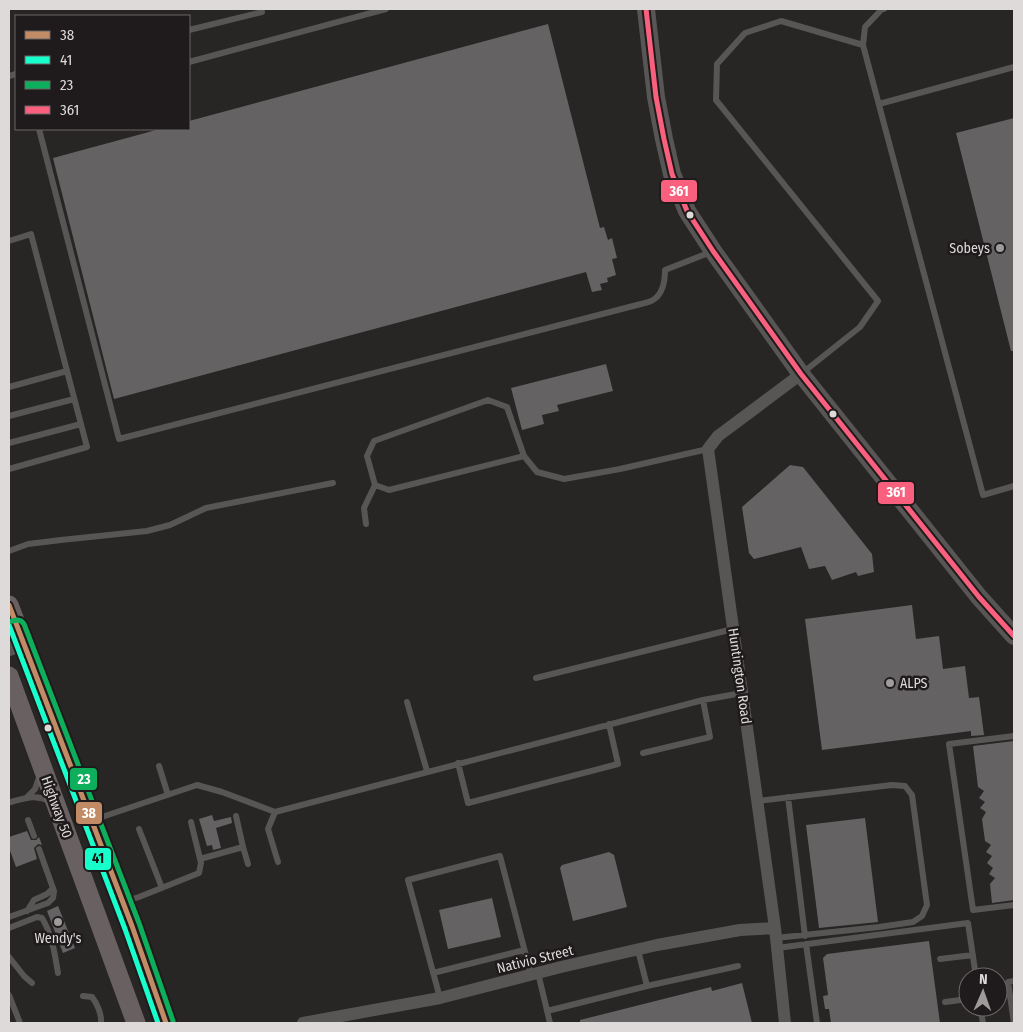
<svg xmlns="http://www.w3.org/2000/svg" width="1023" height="1032" font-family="'Fira Sans Condensed',sans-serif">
	<rect width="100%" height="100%" fill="#282525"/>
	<path fill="#656263" d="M548,24L600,228L604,227L608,240L612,238L617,258L612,259L616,275L607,278L608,282L600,284L602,290L592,292L586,272L114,399L53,158L160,129H189V121Z
		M1014,118V351H1011L956,133Z
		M606,364L613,391L557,405L559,411L542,415L544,424L522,430L511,388Z
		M790,465L803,467L872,554L874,572L858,576L856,572L832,580L825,566L809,569L801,547L754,559L749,553L742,507Z
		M912,605L916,639L939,636L943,669L965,666L969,698L979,697L984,735L971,736V731L822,750L805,619Z
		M1014,741V900L992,903L990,884L995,878L989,874L993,868L987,863L992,856L986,852L991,845L985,841L982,819L986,812L980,808L985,802L979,798L984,791L978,787L973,746Z
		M212,815L214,821L231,817L232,823L216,828L221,848L213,850L212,845L207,846L199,819Z
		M865,818L878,922L819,928L806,825Z
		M27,831L31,840H36L39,837L42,845L38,844L34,848L37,859L16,867L9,848V837Z
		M609,852L614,855L627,907L573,921L560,868L562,865Z
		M492,898L501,937L448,949L439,910Z
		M58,906L75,948L63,953L47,911Z
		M929,941L940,1023H831L829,1009H825L823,996L828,995L823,958L827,954Z
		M742,983L752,1023H580V1020L711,987L712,991Z"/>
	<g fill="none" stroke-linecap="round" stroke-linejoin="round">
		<path stroke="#585555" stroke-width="6" d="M189,30L262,12L261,9
			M863,45L865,27L882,9H884
			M189,62L386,9
			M9,76L16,74
			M879,104L1014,67
			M39,129L119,439L641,304C645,303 650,302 653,300C663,294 665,280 665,270L711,252
			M9,241L31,234L87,447L9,469
			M801,374L860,327L878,301L716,100L717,64L745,33L781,21L863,45L983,495L1014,486
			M9,387L67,371
			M9,416L74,399
			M9,443L81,424
			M524,456L389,490L375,485L367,456L374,441L488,400L507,407L524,456L537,472L564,479L620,469L708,449
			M366,524L364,508L375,485
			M9,551L28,544L61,540L147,531L170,525L206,508L333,483
			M536,678L733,629
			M407,702L427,771
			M1014,736L949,744L973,910L1014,905
			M643,753L710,737L703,700
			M458,763L468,803L618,764L609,724
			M159,766L168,795
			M27,797L35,789L40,775
			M788,797L805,936
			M757,801L892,785L905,786L912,795L927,905L922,916L913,922L879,927L776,938
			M11,802C25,798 36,794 50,801
			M275,812L268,829L278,862
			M236,816L243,847
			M28,820L34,836
			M93,820L197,785L222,792L275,812L703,700L742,693
			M139,829L162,888
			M200,859L243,847L248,864
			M124,902L139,897L199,873L201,863L191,822
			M27,911L34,900L47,894L53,888
			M9,917L48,903L53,898L54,891L39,849
			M9,928L37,917L42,918C52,934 55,955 58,973
			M806,944L817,1023
			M777,948L968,923L976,977
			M638,950L647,986
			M9,957L24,976L32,983
			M940,959L973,955
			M433,973L524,950
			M538,973L550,1023
			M9,995L20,1023
			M83,996L92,997C97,1003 102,1015 101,1023
			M440,998L408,880L500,856L531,975
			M945,1002L968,999
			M980,1007L983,1023
			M547,1011L647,986L738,966
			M1014,1023L1008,982L1014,981"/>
		<path stroke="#585555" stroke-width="12" d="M303,1023L440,998L561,967L657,945L740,930L775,928
			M785,1023L775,928L708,449L718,436L801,374"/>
		<path stroke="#585555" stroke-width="18" d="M646,9L656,97L664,139L672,174L687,211L713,251L801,374L979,597L1014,636
			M9,647L23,642"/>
		<path stroke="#686061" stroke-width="19" d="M9,605L132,926L166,1023
			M9,676L136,1023"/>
		<g stroke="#1f1a1b" stroke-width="9">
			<path id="bus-1" d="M9,605L132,926L166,1023"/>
		</g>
		<g stroke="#1f1a1b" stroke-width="9">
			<path id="bus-2" d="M9,625L125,929L158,1023"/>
		</g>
		<g stroke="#1f1a1b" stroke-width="9">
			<path id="bus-3" d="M9,622C15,620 20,618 24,624L139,923L173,1021"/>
		</g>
		<g stroke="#1f1a1b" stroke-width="9">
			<path id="bus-4" d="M646,9L656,97L664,139L672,174L687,211L713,251L801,374L979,597L1014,636"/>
		</g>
		<use href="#bus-1" stroke="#c18c65" stroke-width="5"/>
		<use href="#bus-2" stroke="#17ffcb" stroke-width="5"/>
		<use href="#bus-3" stroke="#0daf5c" stroke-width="5"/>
		<use href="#bus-4" stroke="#f8607d" stroke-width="5"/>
	</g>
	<g fill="#dedada" stroke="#1f1a1b" stroke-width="2">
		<circle cx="690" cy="215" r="4.5"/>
		<circle cx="833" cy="414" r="4.5"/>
		<circle cx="48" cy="728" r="4.5"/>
	</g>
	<g fill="#9e9b9b" stroke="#1f1a1b" stroke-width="2">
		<circle cx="1000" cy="248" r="5"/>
		<circle cx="890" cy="683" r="5"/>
		<circle cx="58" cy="922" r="5"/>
	</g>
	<g text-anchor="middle" stroke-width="5" stroke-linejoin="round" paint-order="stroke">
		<g font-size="14" fill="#dedada" stroke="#1f1a1b" text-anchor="end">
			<text x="990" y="253">Sobeys</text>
			<text x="900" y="688" text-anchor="start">ALPS</text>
			<text x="58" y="943" text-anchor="middle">Wendy's</text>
		</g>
		<g font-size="14" fill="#dedada" stroke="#1f1a1b">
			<text transform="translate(740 676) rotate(82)" y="5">Huntington Road</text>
			<text transform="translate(57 807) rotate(70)" y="5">Highway 50</text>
			<text transform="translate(535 959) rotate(-14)" y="5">Nativio Street</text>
		</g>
	</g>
	<g stroke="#1f1a1b" stroke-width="2">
		<rect x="660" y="179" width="38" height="24" rx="5" fill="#f8607d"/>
		<rect x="877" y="481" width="38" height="24" rx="5" fill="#f8607d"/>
		<rect x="69" y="767" width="29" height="24" rx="5" fill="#0daf5c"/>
		<rect x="75" y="801" width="28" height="24" rx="5" fill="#c18c65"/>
		<rect x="84" y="847" width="28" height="24" rx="5" fill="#17ffcb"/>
	</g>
	<g font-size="14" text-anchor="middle" font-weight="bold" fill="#fff">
		<text x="679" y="196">361</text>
		<text x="896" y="497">361</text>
		<text x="84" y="784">23</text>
		<text x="89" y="818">38</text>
	</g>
	<g font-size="14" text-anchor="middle" font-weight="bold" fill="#111">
		<text x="98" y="863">41</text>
	</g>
	<rect width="1023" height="1032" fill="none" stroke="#dedada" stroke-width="20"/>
	<rect x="15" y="15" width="175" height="115" fill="#1f1a1b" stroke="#6b6767"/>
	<rect x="25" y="31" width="25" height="8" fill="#c18c65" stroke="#6b6767"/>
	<text x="60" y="40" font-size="15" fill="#dedada">38</text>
	<rect x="25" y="56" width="25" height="8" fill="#17ffcb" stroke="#6b6767"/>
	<text x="60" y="65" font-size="15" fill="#dedada">41</text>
	<rect x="25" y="81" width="25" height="8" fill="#0daf5c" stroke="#6b6767"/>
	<text x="60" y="90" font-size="15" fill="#dedada">23</text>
	<rect x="25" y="106" width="25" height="8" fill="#f8607d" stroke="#6b6767"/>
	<text x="60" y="115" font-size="15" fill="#dedada">361</text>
	<g transform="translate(983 992) rotate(2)"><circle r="24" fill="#1f1a1b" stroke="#6b6767"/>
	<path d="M0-4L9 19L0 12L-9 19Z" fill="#9e9b9b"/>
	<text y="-8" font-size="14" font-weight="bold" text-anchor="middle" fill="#dedada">N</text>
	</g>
</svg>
